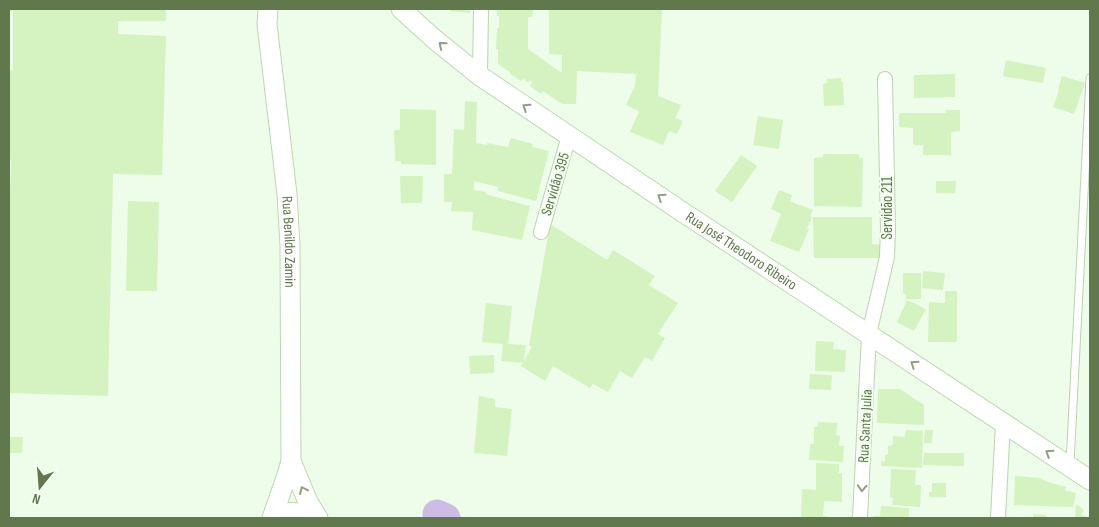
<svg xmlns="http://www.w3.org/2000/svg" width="1099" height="527" font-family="'Sofia Sans Condensed',sans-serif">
	<rect width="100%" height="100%" fill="#edfdea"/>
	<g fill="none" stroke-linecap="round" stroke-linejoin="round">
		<path stroke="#ccbde7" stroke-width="29" d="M437,514L446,518"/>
	</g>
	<path fill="#d5f2c1" d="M9,9H166V21H118V34L166,36L162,175L113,174L108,396L9,393V227L11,160L9,159V70H13V11H9Z
		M450,9H471L470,13L450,11Z
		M497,9H533L532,17H528V49L562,73V55L549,54V9H662L658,96L681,105L675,118L683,121L677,134L669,131L663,145L630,132L639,111L626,105L635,86L636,74L577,71L576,104H562L543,91L541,94L530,86L532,83L530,80L528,82L523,79L521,81L510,74L511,73L498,64V49H496L497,28H499V16H497Z
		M1006,60L1046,68L1043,83L1003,76Z
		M955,74V97L914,98V75Z
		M1062,76L1085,83L1074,114L1053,107L1059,90L1058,89Z
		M841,78V82H843L844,105L824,106L823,84L827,83L826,79Z
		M465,101L477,102L476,143L487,145V143L508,147L511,138L533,144L532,147L549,151L536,201L498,191V187L474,181V190L486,192L485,194L530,206L522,240L472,230L473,212L451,211L452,202H444V174H452L454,129L464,130Z
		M400,109L436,110V165L401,164V161H395L394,130H400Z
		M946,110H960V131L951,132V155H923V145H913V128L899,127V113H946Z
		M758,116L783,120L779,149L753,145Z
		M823,154H859V158H863L862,207L814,206V158L823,157Z
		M741,155L757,166L732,202L715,191Z
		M400,176H423L422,203H401Z
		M936,181H956L955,193H936Z
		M779,190L792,195L790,201L813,210L810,216L812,217L807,229H809L799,252L770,241L781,214L771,209Z
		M128,201L159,202L157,291H126Z
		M813,217H872V244L885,245V258H814Z
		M550,224L607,260L613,250L655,276L649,285L678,303L658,334L665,338L652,361L645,357L632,378L620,371L608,392L593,384L590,388L553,366L545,381L521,366L523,363L501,361L503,344L482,342L486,303L512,306L508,344L526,345L524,361L532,347L529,345Z
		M923,271L945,273L943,290L922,288Z
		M903,273H921V299H906V294H903Z
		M945,291H957V342H928L929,302L945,303Z
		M907,300L926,309L914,331L897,322Z
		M816,341L834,342L833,349L846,350L845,372L815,371Z
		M494,355V373L470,374L469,356Z
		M810,374L832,375L831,390L809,389Z
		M878,389H900L924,405V425L877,423Z
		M479,396L495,399V407L512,409L507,456L474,453Z
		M818,422L837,423L836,435L840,436L839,446H844L843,462L809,460L810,444H814V427H818Z
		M906,430L923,431L922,468L881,466V461L885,462V455H888V446L893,445V436L905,437Z
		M925,430H933L932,443H924Z
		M9,437H23L22,453H9Z
		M924,453H964V466L923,465Z
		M816,463L839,464V473H842V502L824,501L823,516L831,517V518H801L802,489L816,490Z
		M891,469L916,470L915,485H921L920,507L892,505L893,498L890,497Z
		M1015,476L1040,478L1045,481L1066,487L1065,490L1076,493L1073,507L1014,505Z
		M932,483H946V497H929V492H932Z
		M1076,504L1084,510L1081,515L1090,518H1075Z
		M881,506L909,508V518H873V516H880Z
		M1033,514L1046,515V518H1033Z"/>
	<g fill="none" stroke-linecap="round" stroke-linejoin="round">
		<g stroke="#bdd2b1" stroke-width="9">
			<path id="lane" d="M1070,464L1090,78"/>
		</g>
		<g stroke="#bdd2b1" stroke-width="16">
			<path id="street" d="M480,76L481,9
				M541,232L569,136
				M860,518L869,334L887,257L888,230L885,79
				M998,518L1003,423"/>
		</g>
		<g stroke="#bfd7b1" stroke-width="21">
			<g id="secondary">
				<path id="s1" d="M268,9L267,24L287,194L290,245L291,461L287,475L272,518"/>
				<path id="s2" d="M401,9L433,38L480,76L681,211L1090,480"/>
				<path d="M291,461L308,502L318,518"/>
				<path d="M277,518C290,509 297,512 310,518"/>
			</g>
		</g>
		<use href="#lane" stroke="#fff" stroke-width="7"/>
		<use href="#street" stroke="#fff" stroke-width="14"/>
		<use href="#secondary" stroke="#fff" stroke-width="19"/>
	</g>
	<defs><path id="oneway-chevron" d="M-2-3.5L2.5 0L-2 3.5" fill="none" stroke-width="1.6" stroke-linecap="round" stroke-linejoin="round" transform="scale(1.25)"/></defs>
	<g stroke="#90a082">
		<use href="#oneway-chevron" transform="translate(442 45) rotate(-141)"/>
		<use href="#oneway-chevron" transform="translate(526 107) rotate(-146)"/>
		<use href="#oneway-chevron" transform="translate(661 197) rotate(-146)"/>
		<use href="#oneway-chevron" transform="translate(914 364) rotate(-146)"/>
		<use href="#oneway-chevron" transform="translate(1049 453) rotate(-147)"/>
		<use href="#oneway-chevron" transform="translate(862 488) rotate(93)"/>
		<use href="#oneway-chevron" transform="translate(303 490) rotate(-115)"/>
	</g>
	<g text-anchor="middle" stroke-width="4" stroke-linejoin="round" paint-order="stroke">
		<g font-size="15" fill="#60784c" stroke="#f3fff1">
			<text transform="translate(555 184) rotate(-73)" y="5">Servidão 395</text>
			<text transform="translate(887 208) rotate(-90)" y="5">Servidão 211</text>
			<text dy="5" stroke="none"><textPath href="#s1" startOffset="234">Rua Benildo Zamin</textPath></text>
			<text dy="5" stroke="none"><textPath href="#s2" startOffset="418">Rua José Theodoro Ribeiro</textPath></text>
			<text transform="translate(865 426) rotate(-87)" y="5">Rua Santa Julia</text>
		</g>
	</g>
	<rect width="1099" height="527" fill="none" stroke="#60784c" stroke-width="20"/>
	<g transform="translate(40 487) rotate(197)" stroke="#f3fff1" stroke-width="4" paint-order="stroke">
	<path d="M0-4L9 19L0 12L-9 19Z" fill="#60784c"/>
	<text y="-8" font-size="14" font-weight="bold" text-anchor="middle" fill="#60784c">N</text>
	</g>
</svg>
